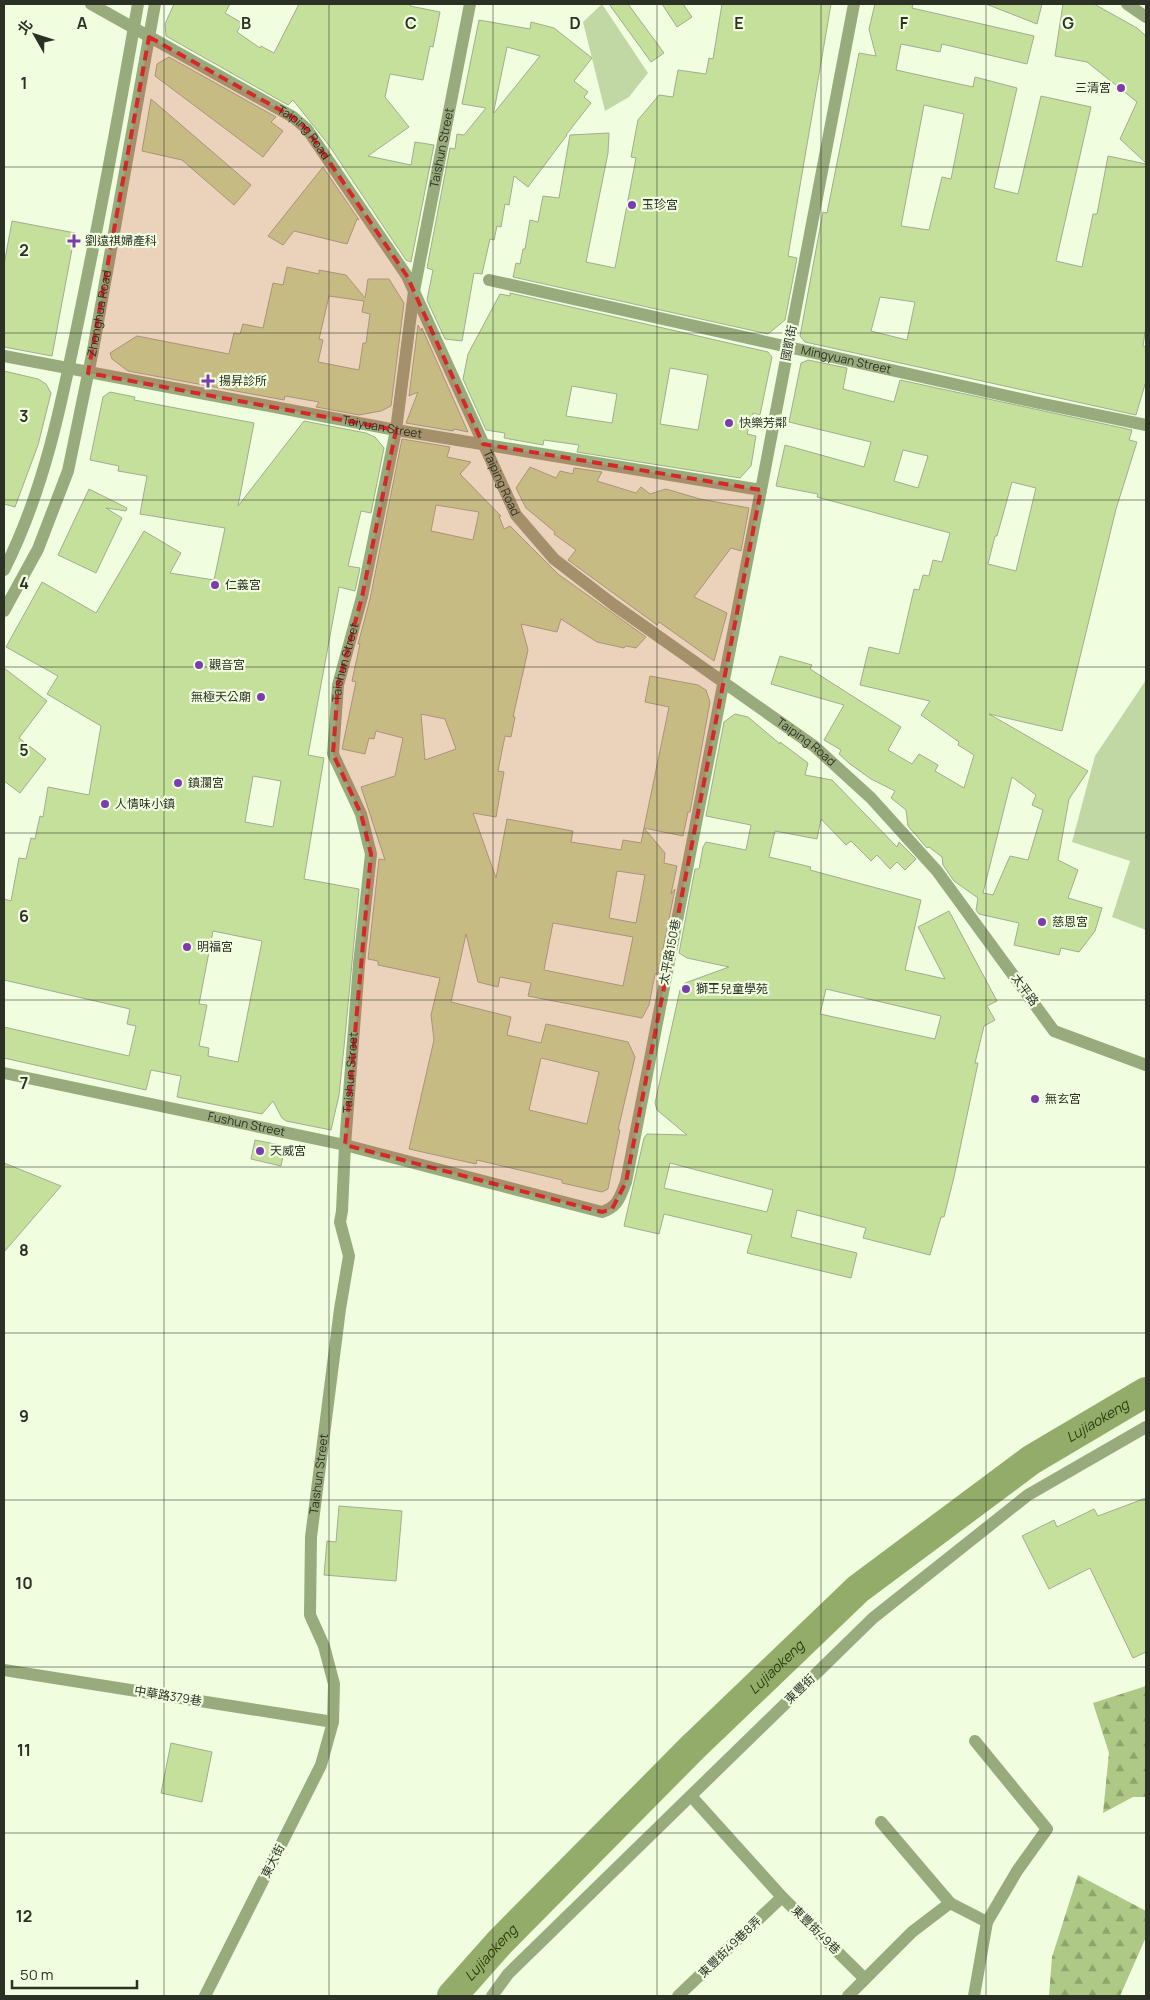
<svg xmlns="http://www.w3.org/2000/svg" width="1150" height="2000" font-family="Manrope,'Noto Sans TC',sans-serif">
	<defs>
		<pattern id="forest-firs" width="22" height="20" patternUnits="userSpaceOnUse" patternTransform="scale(1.25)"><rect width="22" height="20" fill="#aec985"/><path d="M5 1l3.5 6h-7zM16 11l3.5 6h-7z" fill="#8ea46d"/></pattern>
	</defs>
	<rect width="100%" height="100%" fill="#f0fddf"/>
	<path fill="#c2d8a4" d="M602,4L648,73L629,97L605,111L583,22Z
		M1146,680V930L1112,917L1130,861L1072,842L1095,756Z"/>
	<path fill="url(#forest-firs)" d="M1146,1686V1797H1133L1103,1813L1109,1753L1093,1703Z
		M1078,1875L1146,1911V1937L1120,1996H1049L1052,1957Z"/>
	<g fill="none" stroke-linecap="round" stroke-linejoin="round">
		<path stroke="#93ac6a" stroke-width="30" id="s1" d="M452,1996L500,1942L692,1748L858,1589L1031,1460L1146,1392"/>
	</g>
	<path fill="#c4e09b" stroke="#a1ad90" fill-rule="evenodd" d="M174,4H230L225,13L242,23L237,32L260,48L261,46L274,53L299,4H411L410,6L440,12L433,47L430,46L423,80L390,74L385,97L409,127L368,156L411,165L415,142L434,145L411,262L406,260L328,144L293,100L288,105L166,36L165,24Z
		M609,4H628L664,53L651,62Z
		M662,4H683L692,17L677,27Z
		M722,4H831L788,256L797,258L785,320L768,334L513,277L516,263L520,264L523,249H525L530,220L538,222L543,196L559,198L570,135L609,133L608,153L586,262L615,268L636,158L631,157L638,120L659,95L673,97L678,70L706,74L709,58L713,59Z
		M875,4H913L912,8L1034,36L1027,64L942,44L940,52L901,44L896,70L973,87L975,77L1017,88L994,188L1018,194L1041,96L1091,107L1056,261L1082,267L1093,214H1097L1108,156L1146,164V326L1143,346L1146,347V381L1136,415L805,342L800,336L823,212L827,213L859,53L876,56L869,29ZM924,105L964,114L951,179L942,177L929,230L901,226ZM880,297L915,302L907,340L871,331Z
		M986,4H1042L1037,24Z
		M1063,4H1094L1137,28L1146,36V163L1120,139L1137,102L1087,62L1055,56Z
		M479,20L530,29L531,22L554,28L592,58L574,81L588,92L584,97L591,103L566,135H567L528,187L514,176L509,205L505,204L501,227L497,226L494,240L490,239L482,274L474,273L462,341L445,339L427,300L433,270L427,268L450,148L455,149L457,134L464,135L486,108L462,104ZM507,47L540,56L494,113V110Z
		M169,57L276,117L271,122L283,131L263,157L155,76L157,64Z
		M151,99L251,185L234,205L182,160L142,151Z
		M323,167L359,220L357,219L347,244L294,231L283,245L268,236Z
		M12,221L75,233L52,356L4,347V265Z
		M287,267L319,274V270L346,275L365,298L368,279H389L404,303L391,406L381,411L359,415L316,407L319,402L285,396L284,400L128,371L112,359L110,353L137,336L229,354L234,333L240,334L243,324L263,328L273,283L283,285ZM329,296L364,301L362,312L370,314L366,343H363L359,370L318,362L323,340L319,339Z
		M510,293L768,352L772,357L760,415L753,413L747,434L756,436L751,466L740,478L577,452L579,445L544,440L543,445L504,438L505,433L486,430L463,379L468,354L500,294L510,296ZM670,368L708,375L698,430L660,424ZM572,386L617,394L612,423L566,416Z
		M418,325L421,331L422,328L468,432L454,429L453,431L406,423L418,392L409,396Z
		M808,360L847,368L843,389L894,402L900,380L1132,430L1129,440L1137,442L1116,509L1062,731L989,714L1088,771L1069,799L1058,860L1078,870L1068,898L1102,908L1095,931L1079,952L1061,948L1059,955L1014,945L1019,923L979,914L976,910L978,898L954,881L943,865L942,857L929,847L927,848L908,826L906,810L891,798L895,791L871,779L850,764L839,754L841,750L824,740L844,705L771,684L780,656L812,665L810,669L901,727L888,750L912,764L919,754L938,765L935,771L964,788L974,755L958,745L959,742L921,715L930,701L860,685L869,647L899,654L914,589L919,590L923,575L929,576L933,560L942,562L950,533L817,497L818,494L776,486L785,445L864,467L871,442L789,422L801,363ZM903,450L928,456L918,488L894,481ZM1012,482L1036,488L1016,571L988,564L995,536H997ZM1012,777L1036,795L1032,805L1043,810L1028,860L1010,856L993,895L983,893Z
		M4,371L38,379L46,384L51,393L38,445L15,507L4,504Z
		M110,392L135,397L134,400L254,423L238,506L304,421L366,433L375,437L384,448L371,513L361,511L348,566L360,568L355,591L339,587L308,755L324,758L304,879L359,889L344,1047L339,1095L331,1130L286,1121L282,1118L273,1101L262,1114L177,1097L181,1076L151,1070L146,1090L4,1058V1027L129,1056L136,1026L127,1024L130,1009L4,980V899L11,901L19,858L26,859L31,838L35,839L40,816L43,817L48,787L89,795L101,726L47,694L58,676L6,647L42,582L96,613L144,531L181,553L170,573L214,580L225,528L140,514L147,476L118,471L119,466L90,460L103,397ZM253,776L281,781L273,827L245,822ZM213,931L262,941L238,1062L208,1056L209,1048L199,1046L207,1005L199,1004Z
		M402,439L450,447L447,457L471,462L460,474L501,516H499L504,529L510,526L558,574L646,637L636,648L626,646L624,648L597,642L561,619L557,632L521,624L528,650L513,717H515L511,737L505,736L498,771L504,772L496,817L473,813L496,878L507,819L573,831L571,842L621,850L623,840L641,843L644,828L665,853L664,863L677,866L671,894L675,889L658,974H655L649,1005L642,1018L528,996L531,983L500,977L498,987L478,982L466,934L451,1002L511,1017L507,1035L541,1043L546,1024L628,1042L635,1057L618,1130H620L608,1189L602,1192L562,1183V1180L477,1160L476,1164L409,1149L434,1040L431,1015L440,978L378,965V961L368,959L379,859L385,860L361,787L395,776L403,738L376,731L374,739L369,738L365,754L342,749L356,682L352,681L360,644H358L370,599ZM436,505L479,512L473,540L431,531ZM421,714L445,719L456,749L425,760ZM617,871L645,875L636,923L609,918ZM553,923L633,937L623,986L544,970ZM541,1058L599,1072L587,1124L529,1110Z
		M530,467L556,478L560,471L573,474L574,468L602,472L597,481L636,493L641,487L650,494L666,489L700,499L749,508L741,551L731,548L694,597L727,613L714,661L659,622L657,625L568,560L576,550L554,534L555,532L526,508L516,488Z
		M89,489L127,508L126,511L106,508L122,518L96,573L58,555Z
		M4,668L47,701L19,738L46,759L20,793L4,781Z
		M650,676L698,685L706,690L710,702L690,812H688L683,836L644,828L669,707L645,702Z
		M735,714L748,717L780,744V742L808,763L805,775L832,780L897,847L899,842L916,859L905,870L897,862L890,869L877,855L871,861L851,841L846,845L821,819L817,839L775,831L769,857L811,867L810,870L921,900L905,970L945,979L918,927L949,911L997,1001L987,1006L995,1020L984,1026L975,1063H978L954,1177L944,1217H941L930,1255L863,1238L866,1228L797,1210L791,1237L857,1253L851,1278L747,1253L752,1235L664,1214L659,1234L624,1226L644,1138L647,1134L687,1135L657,1110L655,1103L680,990L685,983L729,967L687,958L679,953L695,869H699L703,847L706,842L746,850L751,825L706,816L724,722ZM826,989L941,1016L935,1039L820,1014ZM670,1163L773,1190L767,1212L664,1188Z
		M255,1140L285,1146L281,1166L251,1159Z
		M4,1163L61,1186L4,1252Z
		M1146,1498V1652L1133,1658L1090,1568L1049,1589L1022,1536L1054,1520L1057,1527L1094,1509L1098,1516Z
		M339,1506L402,1511L396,1581L324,1575L327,1541L336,1542Z
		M171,1743L212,1752L202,1802L161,1793Z"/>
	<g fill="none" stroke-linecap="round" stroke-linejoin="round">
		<g stroke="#98ab7c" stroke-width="12">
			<path id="s2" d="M489,280L1039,403L1146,425"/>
			<path id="s3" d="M4,356L396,430L761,490"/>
			<path id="s4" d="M4,1073L345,1145L602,1212C618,1207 620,1197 626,1182L761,490L854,4"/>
			<path d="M4,1670L333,1722"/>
			<path d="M975,1741L1047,1829L1017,1871L987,1922"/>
			<path d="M691,1796L782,1897L865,1979L912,1932L950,1903L987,1922L974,1996"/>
			<path d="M881,1822L950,1903"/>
			<path id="s5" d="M205,1996L321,1765L333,1722L334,1684L324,1646L310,1615L311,1537L340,1309L349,1256L340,1222L342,1211L345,1145L359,964L371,854L361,814L333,754L338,685L362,597L396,430L414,291L470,4"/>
			<path d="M492,1996L508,1974L873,1618L1028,1495L1146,1427"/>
			<path d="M678,1996L782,1897"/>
			<path d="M848,1996L865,1979"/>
		</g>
		<g stroke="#98ab7c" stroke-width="12">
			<path id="s6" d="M91,4L293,117L307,129L407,276L516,515L554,559L614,605L814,746L871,798L937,871L1054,1031L1146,1065"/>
			<path d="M1127,4L1146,17"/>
			<path d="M4,570C47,485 64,391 83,298C103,200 121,102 138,4"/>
			<path id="s7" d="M4,611L38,549L68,471L93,350L155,4"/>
		</g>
	</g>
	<path fill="#d62828" fill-opacity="0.2" stroke="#d62828" stroke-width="4" stroke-dasharray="10 6" stroke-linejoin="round" d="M149,37L293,117L307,129L407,276L483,444L761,490L626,1182L612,1209L602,1212L345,1145L371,854L361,814L333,754L338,685L362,597L396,430L88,373Z"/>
	<path fill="none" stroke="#2c3125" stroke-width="1" stroke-opacity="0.55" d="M164,4V1996M329,4V1996M493,4V1996M657,4V1996M821,4V1996M986,4V1996M4,167H1146M4,333H1146M4,500H1146M4,667H1146M4,833H1146M4,1000H1146M4,1167H1146M4,1333H1146M4,1500H1146M4,1667H1146M4,1833H1146"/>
	<g fill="#7c3cb0" stroke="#f0fddf" stroke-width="2">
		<circle cx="1121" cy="88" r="5"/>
		<circle cx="632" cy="205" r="5"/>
		<path d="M71.5 233.5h5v5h5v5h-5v5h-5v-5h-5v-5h5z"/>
		<path d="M205.5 373.5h5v5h5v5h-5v5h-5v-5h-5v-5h5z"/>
		<circle cx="729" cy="423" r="5"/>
		<circle cx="215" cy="585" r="5"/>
		<circle cx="199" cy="665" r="5"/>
		<circle cx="261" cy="697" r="5"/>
		<circle cx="178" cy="783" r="5"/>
		<circle cx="105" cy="804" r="5"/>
		<circle cx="1042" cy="922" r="5"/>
		<circle cx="187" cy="947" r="5"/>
		<circle cx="686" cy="989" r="5"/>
		<circle cx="1035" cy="1099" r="5"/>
		<circle cx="260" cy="1151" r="5"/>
	</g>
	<g text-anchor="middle" stroke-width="4.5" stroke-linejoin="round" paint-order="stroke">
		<g font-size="12" fill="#2c3125" stroke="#f0fddf" text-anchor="start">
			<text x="1111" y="92" text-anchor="end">三清宮</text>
			<text x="642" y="209">玉珍宮</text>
			<text x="85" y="245">劉遠祺婦產科</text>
			<text x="219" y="385">揚昇診所</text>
			<text x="739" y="427">快樂芳鄰</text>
			<text x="225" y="589">仁義宮</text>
			<text x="209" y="669">觀音宮</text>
			<text x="251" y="701" text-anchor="end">無極天公廟</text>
			<text x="188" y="787">鎮瀾宮</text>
			<text x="115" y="808">人情味小鎮</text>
			<text x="1052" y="926">慈恩宮</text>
			<text x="197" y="951">明福宮</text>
			<text x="696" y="993">獅王兒童學苑</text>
			<text x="1045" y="1103">無玄宮</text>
			<text x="270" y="1155">天威宮</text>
		</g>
		<g font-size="12" fill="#2c3125" stroke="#f0fddf">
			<text dy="4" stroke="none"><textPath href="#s6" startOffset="250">Taiping Road</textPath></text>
			<text dy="4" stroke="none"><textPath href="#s5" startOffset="1905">Taishun Street</textPath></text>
			<text dy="4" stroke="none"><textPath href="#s7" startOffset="315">Zhonghua Road</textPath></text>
			<text transform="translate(789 343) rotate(-79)" y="4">國凱街</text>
			<text dy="4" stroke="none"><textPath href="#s2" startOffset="366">Mingyuan Street</textPath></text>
			<text dy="4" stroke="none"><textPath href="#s3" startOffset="385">Taiyuan Street</textPath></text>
			<text dy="4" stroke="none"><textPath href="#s6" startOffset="655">Taiping Road</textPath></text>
			<text dy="4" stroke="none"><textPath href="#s5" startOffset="1381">Taishun Street</textPath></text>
			<text dy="4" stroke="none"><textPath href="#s6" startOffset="1060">Taiping Road</textPath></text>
			<text transform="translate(670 952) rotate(-79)" y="4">太平路150巷</text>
			<text transform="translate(1025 990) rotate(54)" y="4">太平路</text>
			<text dy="4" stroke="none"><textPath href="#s5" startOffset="961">Taishun Street</textPath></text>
			<text dy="4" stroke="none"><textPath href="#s4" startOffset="248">Fushun Street</textPath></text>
			<text dy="4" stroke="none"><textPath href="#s5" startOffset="556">Taishun Street</textPath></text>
			<text transform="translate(800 1689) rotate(-44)" y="4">東豐街</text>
			<text transform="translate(168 1696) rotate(9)" y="4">中華路379巷</text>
			<text transform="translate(273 1861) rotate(-63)" y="4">東大街</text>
			<text transform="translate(816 1930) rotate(45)" y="4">東豐街49巷</text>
			<text transform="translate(730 1947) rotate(-44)" y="4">東豐街49巷8弄</text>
		</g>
		<g font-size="14" font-style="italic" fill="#2c3c0a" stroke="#f0fddf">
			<text dy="5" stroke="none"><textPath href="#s1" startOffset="868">Lujiaokeng</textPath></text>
			<text dy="5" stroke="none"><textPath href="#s1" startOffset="462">Lujiaokeng</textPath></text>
			<text dy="5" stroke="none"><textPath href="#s1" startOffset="58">Lujiaokeng</textPath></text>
		</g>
	</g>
	<g font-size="16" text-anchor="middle" font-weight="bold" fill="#2c3125" stroke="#f0fddf" stroke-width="4.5" stroke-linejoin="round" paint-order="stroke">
		<text x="82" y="29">A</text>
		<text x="246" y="29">B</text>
		<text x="411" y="29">C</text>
		<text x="575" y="29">D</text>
		<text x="739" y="29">E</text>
		<text x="904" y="29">F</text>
		<text x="1068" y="29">G</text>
		<text x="24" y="89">1</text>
		<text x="24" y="256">2</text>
		<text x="24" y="422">3</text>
		<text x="24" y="589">4</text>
		<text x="24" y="756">5</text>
		<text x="24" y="922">6</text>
		<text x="24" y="1089">7</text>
		<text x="24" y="1256">8</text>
		<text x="24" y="1422">9</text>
		<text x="24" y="1589">10</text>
		<text x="24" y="1756">11</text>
		<text x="24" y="1922">12</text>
	</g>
	<rect width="1150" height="2000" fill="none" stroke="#2c3125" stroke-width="10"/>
	<g transform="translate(35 35) rotate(309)" stroke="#f0fddf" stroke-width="4" paint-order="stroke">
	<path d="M0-4L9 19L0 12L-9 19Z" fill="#2c3125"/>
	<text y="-8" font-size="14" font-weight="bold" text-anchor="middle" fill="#2c3125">北</text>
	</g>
	<path d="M12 1980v8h125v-8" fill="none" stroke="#2c3125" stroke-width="2.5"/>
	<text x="20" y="1980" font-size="15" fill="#2c3125" stroke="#f0fddf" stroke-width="4" paint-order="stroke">50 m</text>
</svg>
